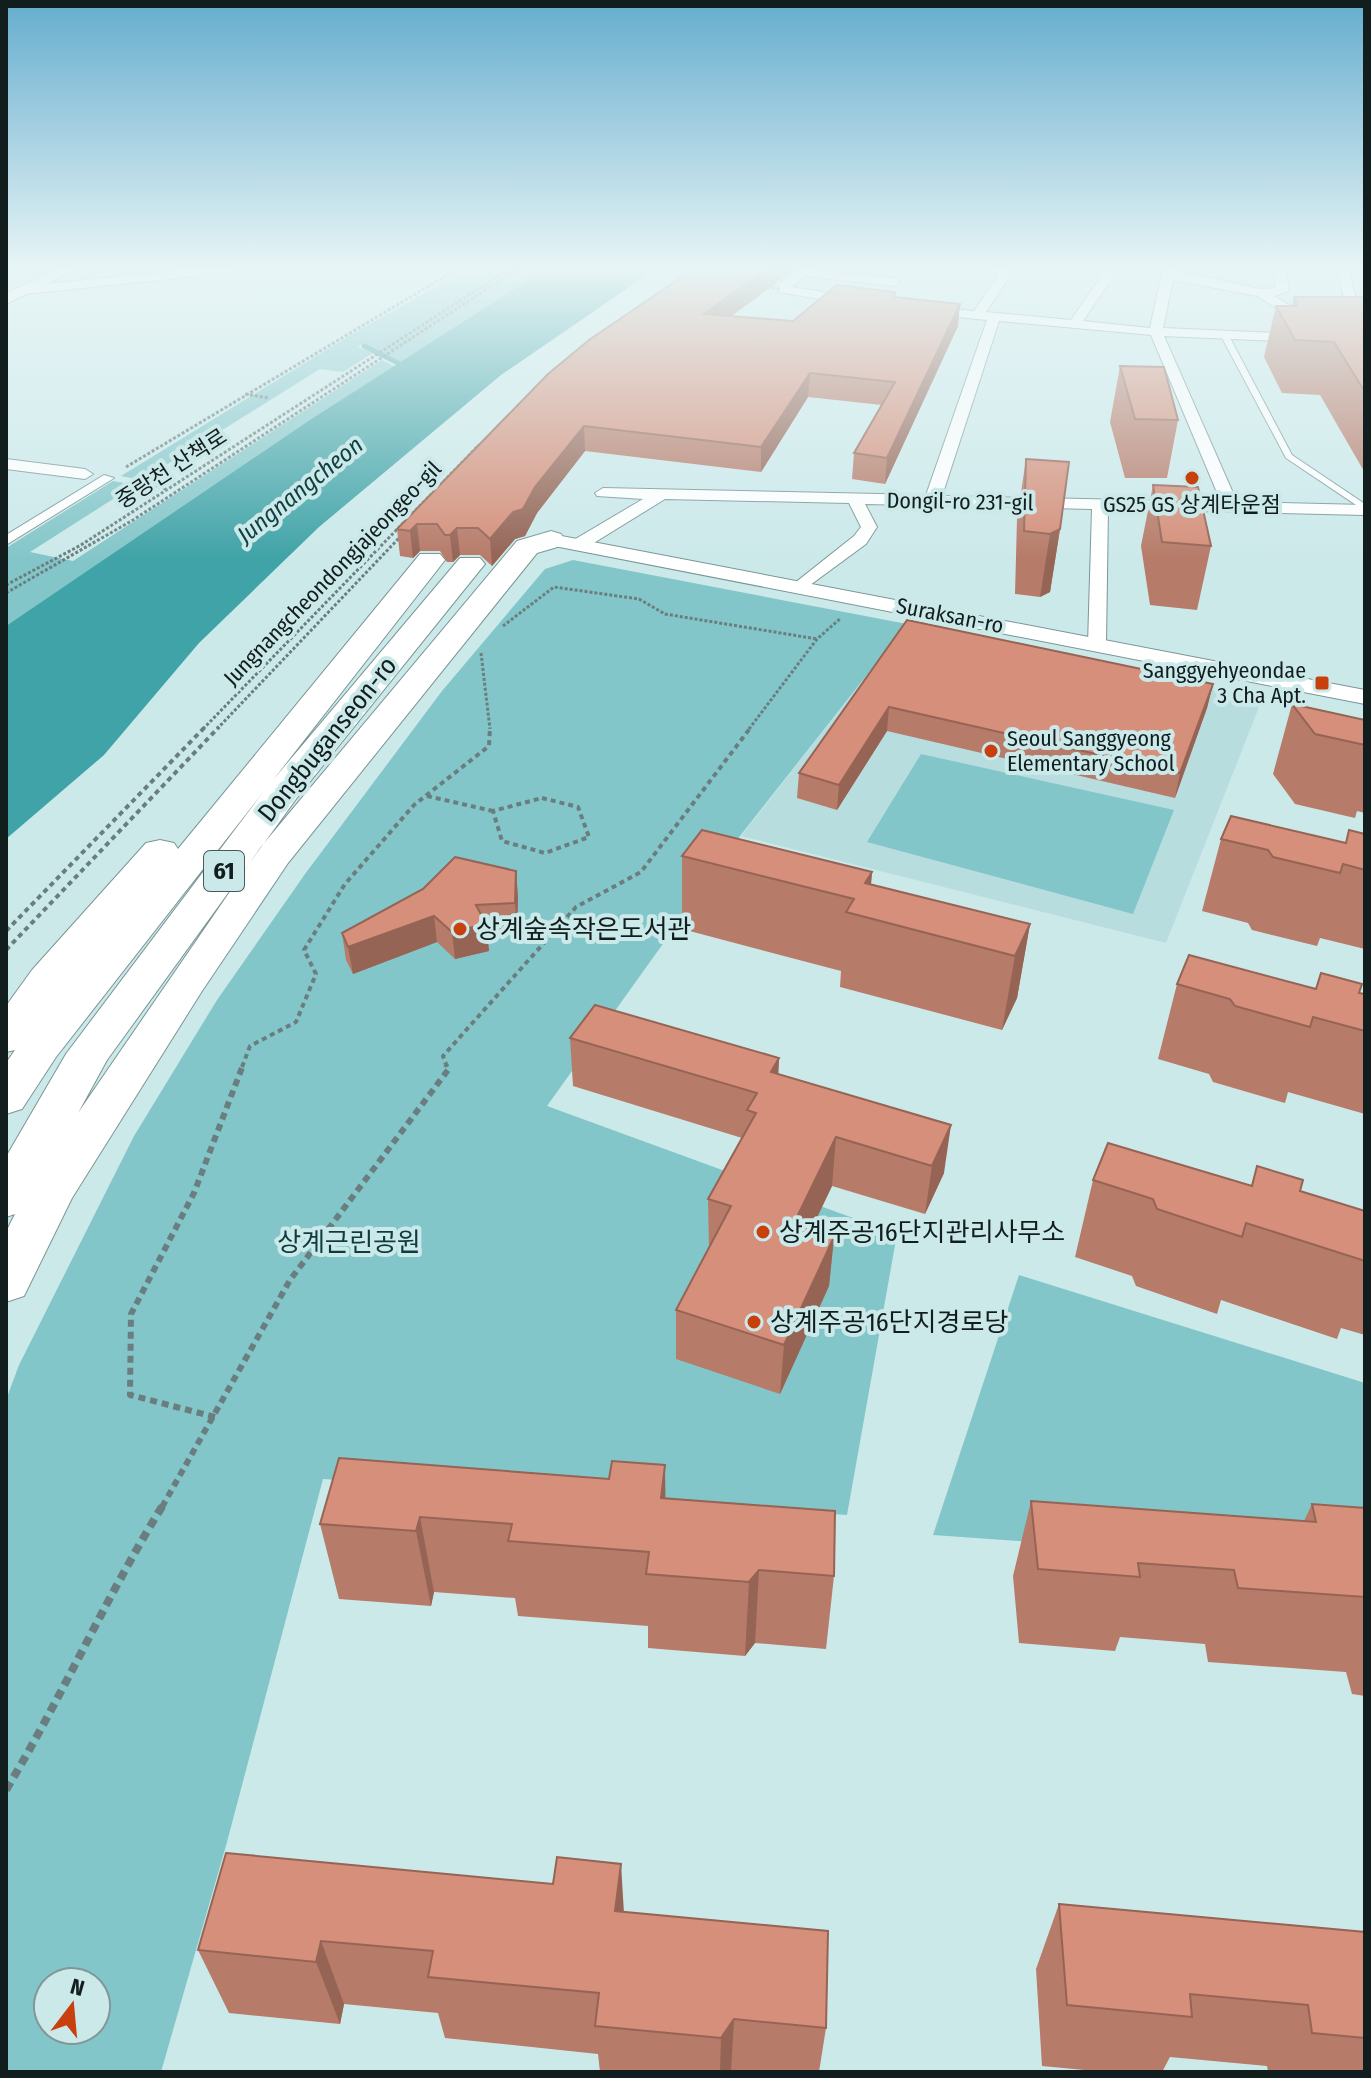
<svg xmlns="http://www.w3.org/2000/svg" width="1371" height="2078" font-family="'Fira Sans Condensed','Noto Sans KR',sans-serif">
	<rect width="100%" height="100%" fill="#cce9ea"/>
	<path fill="#b7dddf" d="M907,624L1263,697L1166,943L741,836Z"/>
	<path fill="#83c6c9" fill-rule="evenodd" d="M469,268H538L543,271L402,362L361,344L358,347L373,353L343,372L320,369L142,480L121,476L349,336Z
		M382,360L396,367L6,626V548L113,481L135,485L30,552L73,561Z
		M573,560L907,624L740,836L547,1106L897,1234L847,1515L323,1479L227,1842L161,2072H6V1400L19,1365L134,1136L217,1000L305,874L442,691L545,569ZM48,1982H96V2030H48Z
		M921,754L1174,810L1133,914L867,842Z
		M1019,1275L1365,1383V1565L933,1535Z"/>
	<path fill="#40a3a7" d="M547,268H657L501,375L319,527L199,643L104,755L6,839V626L310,420Z"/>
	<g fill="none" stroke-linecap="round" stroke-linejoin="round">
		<path stroke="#40a3a7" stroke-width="5" d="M364,346L412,370"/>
		<g stroke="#7a9596" stroke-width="2">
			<path id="service" d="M1225,334L1229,336L1292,455L1365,504V511L1286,458L1221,336Z"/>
		</g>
		<g stroke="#7a9596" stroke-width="2">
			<path id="pedestrian" d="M104,475L114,478L6,545V535Z"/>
		</g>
		<g stroke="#7a9596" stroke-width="2">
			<path id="minor" d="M201,268H242L236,272L25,294L19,290L25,286Z
				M799,268L894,278L900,282L894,286L804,276L792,287L859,298L861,301L855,305L778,292V286Z
				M969,268H1015L986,312L1071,320L1107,268H1119L1083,321L1150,328L1163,268L1261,289L1276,288L1273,268H1285L1289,291L1274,296L1316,321V327H1306L1257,296L1173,280L1163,328L1365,337V345L1164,336L1237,502L1365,505V515L1108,509L1106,644L1097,650L1088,644L1092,509L865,504L877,527L866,544L802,591L793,586L796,582L854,536L861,527L849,503L665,499L584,549H572V541L643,499L597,496L595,493L603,488L926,495L987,320L926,314L920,310L926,306L974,311L999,274ZM999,321L1151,335L1221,502L942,496Z
				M1336,268H1348L1365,333L1353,330Z
				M6,459L85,469L93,474L85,479L6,469Z"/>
		</g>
		<g stroke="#7a9596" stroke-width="2">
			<path id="tertiary" d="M61,268H80L6,304V293Z
				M551,534L1365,690V704L544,544L541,540Z"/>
		</g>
		<g stroke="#7a9596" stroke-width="2">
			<path id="trunk" d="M551,531L561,534L565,540L561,546L537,553L288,863L202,991L72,1198L24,1296L6,1302V1232L15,1214L6,1217V1157L66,1054L264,791L56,1057L22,1109L6,1114V1063L15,1050L6,1052V1006L32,970L146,843L160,840L174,843L178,849L420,554H440L445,560L273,780L460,558H480L485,564L480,570L296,799L107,1060L78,1113L260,848L517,541Z"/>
		</g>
		<path stroke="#6a7e7f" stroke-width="3" stroke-dasharray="3 2" stroke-linecap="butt" d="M245,394L269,398
			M126,467L459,268
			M129,482L166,489
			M6,585L81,545L511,268
			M6,593L133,520L519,268
			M503,626L554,587L639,599L665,614L817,639
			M481,653L490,729
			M203,729L479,445
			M217,729L401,536
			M749,729L817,639L841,618"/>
		<path stroke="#6a7e7f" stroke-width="4" stroke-dasharray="5 4" stroke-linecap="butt" d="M427,796L493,811
			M542,798L578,807L589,837L545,853L502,841L493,811Z
			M6,931L205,727
			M6,950L219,727
			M242,1067L250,1046L296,1022L316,974L304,950L345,884L414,805L489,746L490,727
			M447,1067L443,1056L576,907L641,872L751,727"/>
		<path stroke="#6a7e7f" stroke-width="6" stroke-dasharray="7 5" stroke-linecap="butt" d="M215,1417L130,1395L131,1314L194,1193L243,1065
			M162,1507L290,1280L448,1070L446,1065"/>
		<path stroke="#6a7e7f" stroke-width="8" stroke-dasharray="9 6" stroke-linecap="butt" d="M6,1790C62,1697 106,1597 163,1505"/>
		<use href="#service" fill="#fff" fill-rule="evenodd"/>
		<use href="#pedestrian" fill="#fff" fill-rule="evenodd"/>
		<use href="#minor" fill="#fff" fill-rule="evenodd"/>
		<use href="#tertiary" fill="#fff" fill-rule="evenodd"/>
		<use href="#trunk" fill="#fff" fill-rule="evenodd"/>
		<path stroke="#6a7e7f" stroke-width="3" stroke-dasharray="3 2" stroke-linecap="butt" d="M767,287L782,289"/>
	</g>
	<path fill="#b77b69" d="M895,297L958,326L885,484L852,479L854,453L882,405L808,397L761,472L585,451L537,513L525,536L515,539L492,566L480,555H460L453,562H447L440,551H420L413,558L400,556L397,529L732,316L793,321Z
		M1294,297H1365V473L1320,395L1282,393L1264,357L1276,306H1292Z
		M1120,366L1178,420L1167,478H1125L1110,422Z
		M1026,459L1060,529L1050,592L1040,597L1015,594L1017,519Z
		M1153,485L1211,546L1197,610L1150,605L1141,546Z
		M907,620L1213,684L1207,708L1175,798L887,731L837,810L797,798L799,773Z
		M1292,704L1365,720V813L1357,811L1355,818L1295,804L1273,774Z
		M1365,834V949L1320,938L1317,946L1252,930L1248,923L1202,911L1221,839L1345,843Z
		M682,856L872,872L871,884L1030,924L1017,998L1002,1030L840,987L841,971L682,929Z
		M516,871L518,898L517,929L487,931L489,951L455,959L437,942L353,974L346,960L342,933Z
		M1177,984L1316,989L1365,994V1114L1288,1092L1285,1103L1213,1082L1209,1074L1158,1059Z
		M570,1038L779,1058L778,1074L944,1173L925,1214L832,1186L811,1230L834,1237L829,1286L780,1394L676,1359V1310L709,1248L708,1199L742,1138L573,1086Z
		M1257,1166L1300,1191L1365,1211V1335L1341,1328L1337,1339L1221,1300L1217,1314L1136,1286L1132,1276L1075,1257L1093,1180L1251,1186Z
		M665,1465V1498L834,1576L826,1649L755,1643L745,1656L648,1648V1626L518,1616L515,1598L434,1592L431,1606L339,1599L320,1524L609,1479Z
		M1031,1501L1304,1521L1312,1504L1365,1508V1696L1352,1694L1346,1672L1208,1662L1205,1644L1120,1637L1115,1651L1019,1643L1013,1576Z
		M1059,1904L1365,1932V2072H1268L1267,2066L1170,2057L1162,2072H1106L1042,2066L1036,1969Z
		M624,1912L826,2028L819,2072H600L598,2054L445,2038L438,2013L344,2004L340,2024L229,2013L198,1950Z"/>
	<path fill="#956455" d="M768,268H797L704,336V314Z
		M960,304L958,326L885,484L887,458Z
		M810,373L808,397L761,472V447Z
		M584,426L585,451L537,513L525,536L515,539L492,566L490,539L535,487Z
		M417,524L420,551L413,558L410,531Z
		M457,528L460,555L453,562L450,535Z
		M1060,529L1050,592L1040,597L1050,534Z
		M1213,684L1207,708L1175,798L1180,773Z
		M889,707L887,731L837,810L839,785Z
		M516,871L518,898L517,929L515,903Z
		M872,872L868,918L865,883Z
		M434,916L437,942L353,974L348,947Z
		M486,924L489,951L455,959L452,932Z
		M1030,924L1017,998L1002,1030L1015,956Z
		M779,1058L777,1106L771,1072Z
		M951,1125L944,1173L925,1214L932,1166Z
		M836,1137L832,1186L790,1274L793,1225Z
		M834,1237L829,1286L780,1394L784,1345Z
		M665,1465L666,1541L661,1498Z
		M420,1517L434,1592L431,1606L416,1531Z
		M759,1570L755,1643L745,1656L749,1582Z
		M621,1864L625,1930L615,1911Z
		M321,1941L344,2004L340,2024L316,1962Z
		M734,2019L731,2072H720L721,2038Z"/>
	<path fill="#d58f7a" stroke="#956455" stroke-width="2" d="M695,268H768L704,314L793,321L837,285L895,292L894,297L960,304L887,458L854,453L895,382L810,373L761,447L584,426L535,487L523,509L513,512L490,539L478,528H457L450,535H445L437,524H417L410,531L397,529L548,374L589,340Z
		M1294,297H1365V392L1334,342L1295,340L1276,306H1297Z
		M1120,366L1164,367L1178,420L1135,419Z
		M1026,459L1069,462L1060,529L1050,534L1024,531Z
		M1153,485L1198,487L1211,546L1162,542Z
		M907,620L1213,684L1180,773L889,707L839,785L799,773Z
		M1292,704L1365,720V745L1315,734Z
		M1231,816L1346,843L1349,830L1365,834V870L1343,864L1340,873L1273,857L1268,850L1221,839Z
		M702,830L872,872L865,883L1030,924L1015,956L846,912L854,899L682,856Z
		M455,857L516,871L515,903L476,905L486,924L452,932L434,916L348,947L342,933L423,889Z
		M1189,955L1316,989L1321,973L1362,984L1359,993L1365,994V1031L1313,1017L1310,1027L1235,1006L1230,999L1177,984Z
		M595,1005L779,1058L771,1072L951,1125L932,1166L836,1137L793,1225L834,1237L784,1345L676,1310L731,1206L708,1199L756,1113L747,1110L757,1093L570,1038Z
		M1108,1143L1252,1186L1257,1166L1303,1180L1300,1191L1365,1211V1261L1246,1223L1242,1237L1157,1209L1153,1199L1093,1180Z
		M339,1458L609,1479L612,1461L665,1465L661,1498L835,1511L834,1576L759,1570L749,1582L646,1574L649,1552L508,1541L512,1524L420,1517L416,1531L320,1524Z
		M1031,1501L1316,1522L1312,1504L1365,1508V1597L1238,1588L1234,1570L1138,1563L1140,1577L1038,1569Z
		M226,1853L553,1884L557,1857L621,1864L615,1911L828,1931L826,2028L734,2019L721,2038L595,2026L599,1993L428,1977L433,1951L321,1941L316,1962L198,1950Z
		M1059,1904L1365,1932V2038L1312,2033L1308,2005L1190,1994L1192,2017L1067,2005Z"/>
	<linearGradient id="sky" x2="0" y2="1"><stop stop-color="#65adce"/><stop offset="0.48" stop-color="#e8f5f6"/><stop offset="1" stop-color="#e8f5f6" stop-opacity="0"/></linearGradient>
	<rect width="1371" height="559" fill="url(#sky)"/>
	<g fill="#c7400e" stroke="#cce9ea" stroke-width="3">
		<circle cx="1192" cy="478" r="8"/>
		<rect x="1314" y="675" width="16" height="16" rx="4"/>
		<circle cx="991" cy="751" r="8"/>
		<circle cx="460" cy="929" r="8"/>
		<circle cx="763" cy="1232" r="8"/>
		<circle cx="754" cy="1322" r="8"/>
	</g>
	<g text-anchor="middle" stroke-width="8" stroke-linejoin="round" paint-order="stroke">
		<g font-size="22" fill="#121d1e" stroke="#cce9ea">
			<text transform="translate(171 468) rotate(-33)" y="8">중랑천 산책로</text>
			<text transform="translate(960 501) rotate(1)" y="8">Dongil-ro 231-gil</text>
			<text transform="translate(332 573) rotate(-46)" y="8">Jungnangcheondongjajeongeo-gil</text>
			<text transform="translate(950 615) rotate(11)" y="8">Suraksan-ro</text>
		</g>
		<g font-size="22" fill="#121d1e" stroke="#cce9ea">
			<text x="1192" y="512">GS25 GS 상계타운점</text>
			<text x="1306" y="678" text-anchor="end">Sanggyehyeondae<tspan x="1306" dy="25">3 Cha Apt.</tspan></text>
			<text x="1007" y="746" text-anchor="start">Seoul Sanggyeong<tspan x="1007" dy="25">Elementary School</tspan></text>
		</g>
		<g font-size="24" font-style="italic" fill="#124042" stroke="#cce9ea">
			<text transform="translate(300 490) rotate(-39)" y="8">Jungnangcheon</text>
		</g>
		<rect fill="#cce9ea" stroke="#4a5a5b" stroke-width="2" x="204" y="851" width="40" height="40" rx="6"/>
		<g font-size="24" font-weight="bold" fill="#121d1e">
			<text x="224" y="879">61</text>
		</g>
		<g font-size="26" fill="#121d1e" stroke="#cce9ea">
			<text transform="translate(327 739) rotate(-51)" y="9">Dongbuganseon-ro</text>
		</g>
		<g font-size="26" fill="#121d1e" stroke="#cce9ea" text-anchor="start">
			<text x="476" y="938">상계숲속작은도서관</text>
			<text x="779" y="1241">상계주공16단지관리사무소</text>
			<text x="770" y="1331">상계주공16단지경로당</text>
		</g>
		<g font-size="26" fill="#0e3c3e" stroke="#cce9ea">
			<text x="349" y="1251">상계근린공원</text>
		</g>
	</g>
	<rect width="1371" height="2078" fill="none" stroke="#121d1e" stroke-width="16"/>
	<g transform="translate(72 2006) rotate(16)"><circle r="38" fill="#cce9ea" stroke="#829798" stroke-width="2"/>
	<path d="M0-6L14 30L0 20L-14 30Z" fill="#c7400e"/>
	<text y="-12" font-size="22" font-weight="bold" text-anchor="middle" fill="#121d1e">N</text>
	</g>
</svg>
